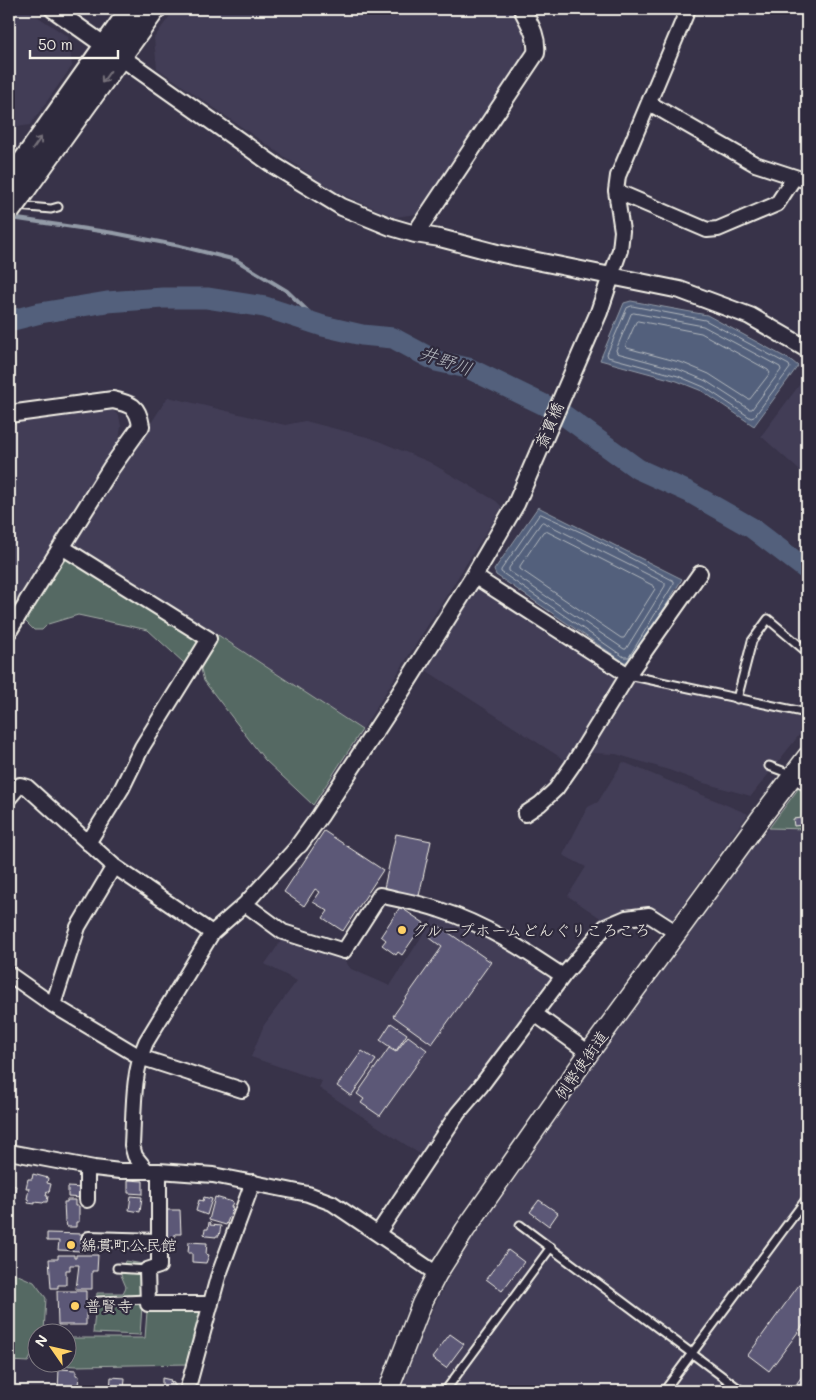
<svg xmlns="http://www.w3.org/2000/svg" width="816" height="1400" font-family="Mali,'Klee One',sans-serif">
	<rect width="100%" height="100%" fill="#383349"/>
	<filter id="ink" filterUnits="userSpaceOnUse"><feTurbulence type="fractalNoise" baseFrequency=".02" numOctaves="2"/><feDisplacementMap in="SourceGraphic" scale="10" xChannelSelector="R" yChannelSelector="G"/><feConvolveMatrix kernelMatrix="1 2 1 2 8 2 1 2 1" color-interpolation-filters="sRGB"/></filter>
	<g filter="url(#ink)">
		<path fill="#433e57" d="M9,9H26L68,37L72,66L30,125L9,128Z
			M175,9H510L525,37L523,59L416,214L395,217L332,190L157,68L154,38Z
			M807,375V477L761,436Z
			M168,397L285,425L305,421L371,438L429,462L496,501L502,507L362,730L218,635L77,550L74,542Z
			M109,407L119,416L121,426L119,441L9,621V418Z
			M481,588L615,674L617,684L566,761L421,667L469,590Z
			M635,681L807,719V725L751,796L704,783L669,770L616,754L590,753Z
			M623,762L748,814L670,923L649,910L605,921L568,896L586,867L563,855L588,807L598,802Z
			M769,828L807,829V1391H398L419,1339L448,1279L503,1188L742,854L763,836Z
			M438,911L459,918L556,978L423,1156L319,1088L322,1081L251,1057L264,1025L297,981L265,964L284,937L341,956L351,969L390,986Z"/>
		<path fill="#556964" stroke="#a4ada6" d="M63,559H68L194,639L197,643L184,663L148,630L78,615L48,624L42,630H34L24,620Z
			M218,635L362,730L313,805L265,760L204,681L200,665Z
			M807,777V829L769,828Z
			M125,1261L143,1264L144,1277L140,1335L93,1333L97,1293H123L126,1287L121,1275Z
			M9,1271L34,1282L46,1298L44,1332H38L37,1345L28,1362L9,1361Z
			M204,1310L189,1364L77,1366L53,1365V1363L68,1362V1338H145L147,1311Z"/>
		<path fill="#52617c" stroke="#939ba7" d="M631,301L707,315L792,361L798,366L754,426L702,391L677,381L600,360L624,303Z
			M538,507L682,579L632,662H624L496,575L494,570Z"/>
		<g fill="none" stroke-linecap="round" stroke-linejoin="round">
			<path stroke="#b3b7bd" stroke-width="1" d="M632,306L705,320L789,365L790,368L754,417L751,418L704,387L678,376L608,357L607,354L627,308Z
				M634,313L703,326L780,367L781,370L752,409H749L706,381L680,370L617,353L616,350L631,314Z
				M638,321L701,333L768,370L770,373L750,399H748L709,374L683,363L627,348L626,345L636,322Z
				M541,514L585,534L674,581V583L629,657H624L501,572V570L539,515Z
				M543,522L665,583V586L626,649H624L509,571V568L541,523Z
				M546,531L654,586L655,589L624,638H621L520,569V566L543,532Z"/>
			<path stroke="#939ba7" stroke-width="4" d="M11,218L114,233L180,246L236,260L287,291L323,326"/>
			<path stroke="#52617c" stroke-width="21" d="M9,321L40,313L107,302L163,298H207L265,307L323,326L362,335L393,338L436,361L468,368L561,413L638,469L689,492L752,528L807,570"/>
		</g>
		<path fill="#5c5977" stroke="#f4f1e8" d="M801,818L802,825L794,826L793,819Z
			M324,831L383,870L343,931L323,918L328,911L313,902L320,892L315,889L304,906L284,892Z
			M396,834L431,841L419,896L384,888Z
			M400,907L424,923L402,955L398,952L396,955L382,945L386,940L381,936Z
			M439,926L491,962L432,1044L393,1016L442,947L430,938Z
			M391,1023L407,1034L396,1051L380,1040Z
			M408,1036L427,1050L380,1116L361,1103L364,1099L357,1094L389,1048L396,1052Z
			M362,1051L376,1060L351,1096L337,1086Z
			M33,1174L48,1178L47,1183L51,1184L49,1192L47,1191L46,1196H48L47,1202H44L43,1203L35,1202V1204L28,1203L29,1200L27,1199L29,1188H26L28,1179H32Z
			M128,1180L143,1181V1194L128,1193Z
			M9,1184L16,1186L14,1196L9,1194Z
			M68,1187L83,1188L82,1198L68,1197Z
			M131,1196L142,1197L140,1212L129,1210Z
			M204,1197L212,1199L207,1215L196,1211L199,1200L203,1201Z
			M215,1197L233,1202L231,1207L233,1208L226,1225L209,1220Z
			M67,1200H75V1206H79V1222H76V1227H67L66,1222H65L64,1202H67Z
			M539,1200L558,1213L549,1226L530,1212Z
			M9,1201L16,1203L11,1222H9Z
			M166,1210H180L181,1234H175V1238H167Z
			M209,1222L211,1223L210,1225L221,1226L219,1236H216V1237L206,1236L204,1234L205,1229H208Z
			M47,1233L84,1234L83,1251L58,1250L59,1241H47Z
			M189,1242L207,1243L206,1254L209,1255L206,1263L192,1262V1253H188Z
			M508,1250L524,1262L502,1291L486,1279Z
			M58,1255H74V1258H76V1255H98L97,1271H92V1289H76L79,1265H70V1270H66V1285H58V1288H51L49,1259H58Z
			M807,1274V1320L769,1371L748,1355Z
			M57,1291H86V1300H91V1313H86V1325H58Z
			M450,1334L464,1344L446,1368L432,1358Z
			M59,1369L76,1370V1375L79,1376L78,1385L76,1384L75,1391H58Z
			M807,1369V1391H803L795,1386Z
			M111,1377L125,1378L124,1391H110Z
			M162,1378L171,1380L170,1382L174,1383V1385L176,1386L175,1391H158V1389H162Z"/>
		<g fill="none" stroke-linecap="round" stroke-linejoin="round">
			<g stroke="#f4f1e8" stroke-width="11">
				<path id="service" d="M17,206L51,209L58,207
					M628,675L807,713
					M737,699L752,641L768,619L807,652
					M769,766L785,772L807,788
					M520,1225L742,1391
					M117,1268L147,1270
					M99,1301L148,1299
					M445,1391L551,1247
					M664,1391L807,1198"/>
			</g>
			<g stroke="#f4f1e8" stroke-width="18">
				<path id="minor" d="M649,103L755,164L807,181
					M616,191L707,230L718,229L777,204L794,178
					M611,276L620,250L622,231L616,191L618,176L688,9
					M62,547L209,639L142,747L122,788L88,843
					M474,576L628,675
					M9,632L27,602
					M9,798L20,785L27,787L114,866L212,933
					M525,814L540,804L556,789L572,766L628,675L700,573
					M245,904L283,932L344,951L380,895C399,900 421,903 440,910C485,924 524,950 563,976
					M9,974L53,1005L140,1057L242,1090
					M53,1005L78,927L114,866
					M535,1014L589,1053
					M9,1152L94,1168L120,1171H159L213,1175L308,1194L332,1203L437,1274
					M147,1171L135,1156L132,1145C134,1111 132,1074 146,1042L212,933L245,904L299,845
					M159,1171V1266L147,1270L148,1304H211
					M87,1200V1167
					M378,1233L458,1113L480,1087L563,976L580,956L605,927L626,918L649,915L677,933
					M89,1239L159,1241
					M187,1391L218,1277L253,1182"/>
			</g>
			<g stroke="#f4f1e8" stroke-width="20">
				<path id="tertiary" d="M53,9L275,166L342,207L391,227L415,234L440,238L497,253L680,290L750,316L807,349
					M415,234L536,53C538,36 529,23 522,9
					M9,414L113,400C131,404 138,406 141,426L111,468L27,602
					M299,845L320,816L390,709L474,576L516,504L599,312L611,276"/>
			</g>
			<g stroke="#f4f1e8" stroke-width="22">
				<path id="secondary" d="M388,1391L422,1303L437,1274L465,1230L589,1053L760,819L807,757"/>
			</g>
			<g stroke="#f4f1e8" stroke-width="26">
				<path id="trunk" d="M9,183L132,9
					M20,195L154,9"/>
			</g>
			<use href="#service" stroke="#2f2a3d" stroke-width="7"/>
			<use href="#minor" stroke="#2f2a3d" stroke-width="14"/>
			<use href="#tertiary" stroke="#2f2a3d" stroke-width="16"/>
			<use href="#secondary" stroke="#2f2a3d" stroke-width="19"/>
			<use href="#trunk" stroke="#2f2a3d" stroke-width="22"/>
			<g stroke="#f4f1e8" stroke-width="26" stroke-linecap="butt">
				<path id="trunk-bridge" d="M9,210L20,195"/>
			</g>
			<use href="#trunk-bridge" stroke="#2f2a3d" stroke-width="22"/>
		</g>
		<defs><path id="oneway-shaft" d="M-6 0H5M1.5-3L5.5 0L1.5 3" fill="none" stroke-width="1.6" stroke-linecap="round" stroke-linejoin="round" transform="scale(1.25)"/></defs>
		<g stroke="#747079">
			<use href="#oneway-shaft" transform="translate(106 77) rotate(126)"/>
			<use href="#oneway-shaft" transform="translate(37 143) rotate(-55)"/>
		</g>
	</g>
	<g fill="#ffd166" stroke="#2f2a3d" stroke-width="2">
		<circle cx="402" cy="930" r="5"/>
		<circle cx="71" cy="1245" r="5"/>
		<circle cx="75" cy="1306" r="5"/>
	</g>
	<g text-anchor="middle" stroke-width="4.5" stroke-linejoin="round" paint-order="stroke">
		<g font-size="16" fill="#f4f1e8" stroke="#2f2a3d">
			<text transform="translate(549 425) rotate(-67)" y="6">斎貫橋</text>
			<text transform="translate(581 1065) rotate(-55)" y="6">例幣使街道</text>
		</g>
		<g font-size="16" fill="#f4f1e8" stroke="#2f2a3d" text-anchor="start">
			<text x="412" y="936">グループホームどんぐりころころ</text>
			<text x="81" y="1251">綿貫町公民館</text>
			<text x="85" y="1312">普賢寺</text>
		</g>
		<g font-size="18" font-style="italic" fill="#b3b7bd" stroke="#2f2a3d">
			<text transform="translate(446 361) rotate(20)" y="6">井野川</text>
		</g>
	</g>
	<rect width="816" height="1400" fill="none" stroke="#2f2a3d" stroke-width="30"/>
	<rect x="15" y="15" width="786" height="1370" fill="none" stroke="#f4f1e8" stroke-width="2" filter="url(#ink)"/>
	<g transform="translate(52 1348) rotate(304)"><circle r="24" fill="#2f2a3d" stroke="#7e7a81"/>
	<path d="M0-4L9 19L0 12L-9 19Z" fill="#ffd166"/>
	<text y="-8" font-size="14" font-weight="bold" text-anchor="middle" fill="#f4f1e8">N</text>
	</g>
	<path d="M30 50v8h88v-8" fill="none" stroke="#f4f1e8" stroke-width="2.5"/>
	<text x="38" y="50" font-size="15" fill="#f4f1e8" stroke="#2f2a3d" stroke-width="4" paint-order="stroke">50 m</text>
</svg>
